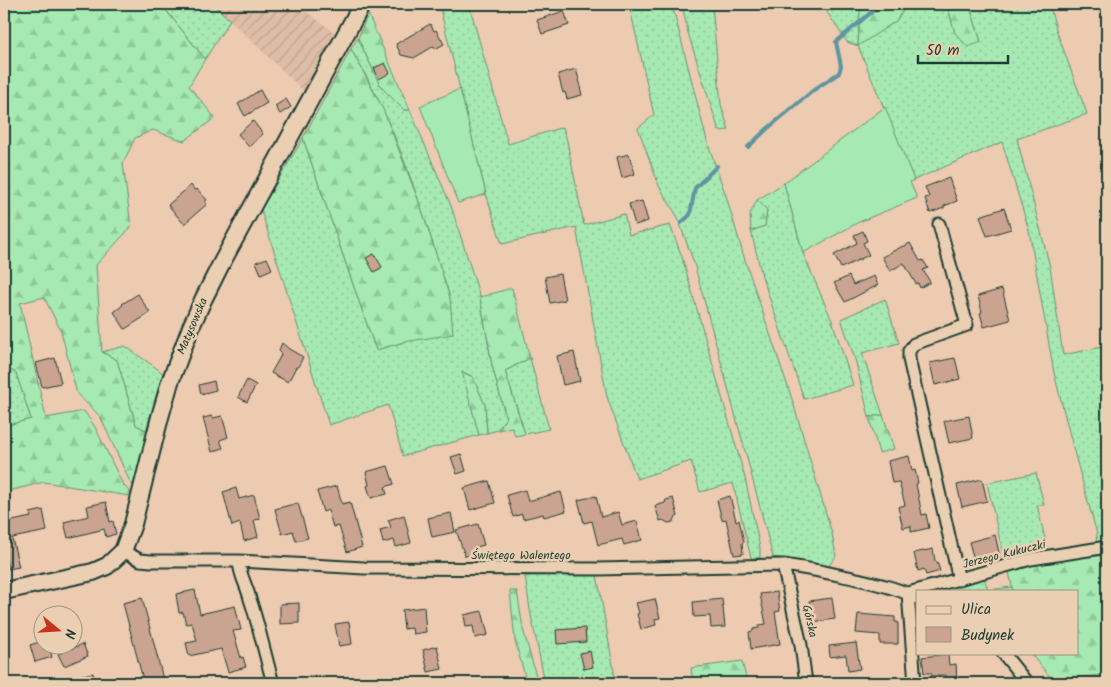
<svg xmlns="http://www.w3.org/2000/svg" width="1111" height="687" font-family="Kalam,sans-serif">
	<defs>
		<pattern id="industrial-furrows" width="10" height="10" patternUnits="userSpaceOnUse" patternTransform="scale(1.25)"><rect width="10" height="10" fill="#debca5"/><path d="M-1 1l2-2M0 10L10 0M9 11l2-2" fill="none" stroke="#bea28f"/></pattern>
		<pattern id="grass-dots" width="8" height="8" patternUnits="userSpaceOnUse" patternTransform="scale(1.25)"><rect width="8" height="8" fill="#a7e9b2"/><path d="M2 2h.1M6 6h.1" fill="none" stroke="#8fc99a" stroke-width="1.8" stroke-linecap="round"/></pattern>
		<pattern id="forest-firs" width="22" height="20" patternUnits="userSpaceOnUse" patternTransform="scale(1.25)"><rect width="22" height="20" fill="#a7e9b2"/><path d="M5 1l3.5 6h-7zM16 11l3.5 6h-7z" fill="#8fc99a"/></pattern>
	</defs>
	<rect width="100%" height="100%" fill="#eccbb0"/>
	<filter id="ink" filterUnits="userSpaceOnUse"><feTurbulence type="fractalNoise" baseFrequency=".02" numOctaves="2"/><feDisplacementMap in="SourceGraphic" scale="10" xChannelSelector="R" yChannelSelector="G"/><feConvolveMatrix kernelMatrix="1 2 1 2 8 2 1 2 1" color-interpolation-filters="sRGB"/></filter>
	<g filter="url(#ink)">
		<path fill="url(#industrial-furrows)" d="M213,4H296L335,33L304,91Z"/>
		<path fill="url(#grass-dots)" stroke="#639373" d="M161,4H213L230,20L205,59Z
			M439,4H469L508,144L563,127L567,141L584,225L624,214L629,235L670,225L682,257L745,478L760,548V558H751L733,483L700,492L691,461L637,479L607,397L576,227L502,244L486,194Z
			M629,4H672L707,141L726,196L744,257L792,399L832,534L836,556L828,567L773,557L747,458L694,263L677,216L659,186L638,128L654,115Z
			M682,4H712L721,105L729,130L719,131L688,33Z
			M826,4H865L860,12L858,45L896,21L907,4H947L955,33L981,42L969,4H1049L1057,32L1087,114L1017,139L1050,267L1063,355L1107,346V542L1096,543L1097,534L1075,455L1054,373L1029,230L1002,142L914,180L858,46L847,42L827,12Z
			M358,38L381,87L404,110H410L451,206L480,297L492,365L506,418L498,430L487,433L485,405L473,377L463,372L479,435L403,456L388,405L329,425L261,210L303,138L346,264L376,350L404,342L450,298C430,235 411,171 383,110C374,89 362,69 351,49Z
			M784,183L803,253L833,323L853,385L804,399L762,276L751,231L765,226L767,210L757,200Z
			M885,299L899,343L862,353L883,415L869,417L855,359L841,319Z
			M125,346L163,373L146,430L136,425L117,360L102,352Z
			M530,358L549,429L525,434L505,371Z
			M4,366L16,372L31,419L4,426Z
			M1036,473L1044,505H1037L1045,539L1046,550L1005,563L987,483Z
			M597,575L616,683H545L530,610L525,576Z
			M984,578L988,590L1012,587L1013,591H931Z"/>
		<path fill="url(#forest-firs)" stroke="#639373" d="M4,4H33L38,7L53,4H161L205,59L189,86L215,118L184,141L153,130L135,138L123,163L131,227L96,265L102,352L117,360L136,425L146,430L145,441L137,484H131L100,416L77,394L61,331L44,297L20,303L46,418L84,411L95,427L123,485L135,497L44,482L5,492L4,488V426L31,419L16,373L4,366Z
			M865,4H907L896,21L858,46L860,12Z
			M947,4H969L981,42L968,47L955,33Z
			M368,14L410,110H404L381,87L358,38Z
			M351,49L383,109L421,207L450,298L453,334L404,342L376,350L346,264L303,138Z
			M757,200L767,210L765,226L751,231L750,214Z
			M512,288L530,358L505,371L525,434L515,436L512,427L498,430L506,418L492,365L480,297Z
			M462,372L473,377L485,405L487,433L479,435Z
			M883,415L894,449L879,453L869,417Z
			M1107,555V675L1052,679L1030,653H1077V591H1013L1009,572L1046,561Z
			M510,591H517L523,629L538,683H527L515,641Z
			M742,661L747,683H693L691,668Z"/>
		<path fill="#a7e9b2" stroke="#639373" d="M460,89L486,194L458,203L420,106Z
			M885,107L914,180L910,182L917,198L859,222L803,253L784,183Z"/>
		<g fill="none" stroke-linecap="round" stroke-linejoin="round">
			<path stroke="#5f94a2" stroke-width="4" d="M748,147L767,129L815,89L839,73L841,66L836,42L881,4
				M681,223L690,215L695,188L717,166"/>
		</g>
		<path fill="#cba491" stroke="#1f3d34" d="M564,11L569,25L542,34L537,20Z
			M430,24L434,31L436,30L444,44L435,49L434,46L414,58L401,55L396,44Z
			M385,63L390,73L379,79L374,68Z
			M576,69L581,87H580L582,95L567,99L565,92L563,93L558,74Z
			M260,90L267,103L245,116L238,104Z
			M286,99L291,107L280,114L275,106Z
			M253,121L263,134L249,147L238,134Z
			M629,154L635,174L622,178L617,157Z
			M949,178L957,201L944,206V208L930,213L925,198L929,197L925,187Z
			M191,185L195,191L197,189L207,200L205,202L207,204L184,224L168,205Z
			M642,201L648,221L635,225L629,204Z
			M1004,208L1011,229L987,236L980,216Z
			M863,231L867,241L863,243L869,255L841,268L834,255L857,243L854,235Z
			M910,243L920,261L923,260L928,268L923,270L930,282L920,288L918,283L916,284L904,263L890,271L882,257L903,246V247Z
			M374,254L382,267L374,272L366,258Z
			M267,258L272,269L261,274L256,262Z
			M560,274L565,300L550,303L545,277Z
			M849,276L853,285L874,276L878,285L845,302L834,283Z
			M1002,289L1010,320L984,327L980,313L982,312L978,296Z
			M138,294L150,313L125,329L114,312L123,305L122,304Z
			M282,343L289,349L303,357L298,367H296L288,382L271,373L281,355L279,350Z
			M574,352L580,381L563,385L557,356Z
			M55,358L61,383L42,387L36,363Z
			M955,358L960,379L935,385L930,363Z
			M247,380L256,385L247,402L238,397Z
			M214,381L216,390L201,394L199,385Z
			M212,416L213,418L222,416L228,437L220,440L223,448L212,452L203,418Z
			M969,416L973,438L949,443L944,421Z
			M461,454L466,471L457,474L451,457Z
			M909,456L912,471L915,470L918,483L916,484L922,515L926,514L929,528L911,532V526L903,528L898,507L905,505L899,482L892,483L888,461Z
			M388,466L394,484L385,487L387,494L371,498L367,486L369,485L366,472Z
			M982,479L987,501L962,507L957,485Z
			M489,481L495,503L470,510L464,488Z
			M337,486L342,504L350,502L362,547L347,552L339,526L333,527L328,510L323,512L317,491Z
			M236,488L239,499L254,495L260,519L254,520L258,537L244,541L240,523L232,526L223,492Z
			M525,490L528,501L561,492L566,511L544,517L543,514L523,519L522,514L513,517L507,495Z
			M596,496L601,517L618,512L622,525L637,521L642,540L624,545L622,539L598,545L592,521L584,523L578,500Z
			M730,496L736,521L739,520L744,542L742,543L743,554L734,555L726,519L722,520L717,500Z
			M673,498L678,516L676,517L673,522L668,523L663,520L660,521L655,506L665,503L666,500Z
			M106,502L110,522L113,521L116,534L106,537L104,529L68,538L64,522L89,516L87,506Z
			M298,503L308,538L296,541L293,531L282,534L275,509Z
			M43,510L47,531L12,538L19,567L8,569L4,550V520H8V522L31,517L30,513Z
			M451,513L455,532L432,537L428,518Z
			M404,515L411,543L396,547L394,540L383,543L380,530L391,527L388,520Z
			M478,524L484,545L473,548L475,554L465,556L456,530Z
			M995,535L1000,557L975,563L969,542Z
			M933,549L935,561L937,562L940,571L926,575L924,569L918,571L914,553Z
			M195,590L200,614L235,606L241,630L233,631L241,658L243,657L246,667L228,672L221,649L189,656L186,643L197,641L192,623L186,624L183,612L179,613L176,594Z
			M777,592L780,611L775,612L780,644L751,649L749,632L753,631V629L759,628V625L766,624L760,594Z
			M142,598L152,636L164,683H144L135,649L123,603Z
			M832,598L835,619L812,622L809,601Z
			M655,599L660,618L655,619L656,625L641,629L637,614L639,613L636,603Z
			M722,599L725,627L711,628L710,616L694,617L693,602Z
			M299,603V623L280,624V604Z
			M424,607L426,632L413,634L412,628L404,629L402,610Z
			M482,611L488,635L475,638L473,626L466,627L464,615Z
			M858,614L895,617V622H898V644H880V635L856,633Z
			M349,622L352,644L339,646L335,624Z
			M585,628L586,642L557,644L556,630Z
			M42,641V644H48L52,657L35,662L30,645Z
			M856,643L860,669L848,671L846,655L830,657L829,646Z
			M83,644L88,656L64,666L58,654Z
			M437,646L442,669L428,672L423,650Z
			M590,651L593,667L584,669L580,653Z
			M948,654L949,665L956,664L957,683H947L946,675L932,676L931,673H924L922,657Z
			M93,673L95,683H63V679Z"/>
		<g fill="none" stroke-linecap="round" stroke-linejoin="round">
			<g stroke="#1f3d34" stroke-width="15">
				<path id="street" d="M939,224L967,325L914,344L909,351V359L959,580
					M123,551L140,560L151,561H239L364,568L598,569L783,565C807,568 829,573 853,578C874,583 898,588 917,598
					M239,561C239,574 247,586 250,599C259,626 265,655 273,683
					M783,565L801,645L806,683
					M1003,653L1027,683
					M915,683L908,593L1031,559L1107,547"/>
			</g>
			<g stroke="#1f3d34" stroke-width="20">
				<path id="secondary" d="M4,591L93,572L107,566L123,551L133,524L160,417L170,382L191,327L203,300L220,266L362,4"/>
			</g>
			<use href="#street" stroke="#ebcfb2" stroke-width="11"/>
			<use href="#secondary" stroke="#ebcfb2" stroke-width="16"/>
		</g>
	</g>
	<g text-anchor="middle" stroke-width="5" stroke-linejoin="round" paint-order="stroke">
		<g font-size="12" fill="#1f3d34" stroke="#ebcfb2">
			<text transform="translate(192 326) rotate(-67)" y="4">Matysowska</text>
			<text transform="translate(1004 554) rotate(-14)" y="4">Jerzego Kukuczki</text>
			<text x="521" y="559">Świętego Walentego</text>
			<text transform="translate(810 621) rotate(77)" y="4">Górska</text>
		</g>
	</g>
	<rect width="1111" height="687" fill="none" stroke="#ebcfb2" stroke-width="20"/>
	<rect x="10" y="10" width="1091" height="667" fill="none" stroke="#1f3d34" stroke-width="2" filter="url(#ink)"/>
	<rect x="916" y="590" width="162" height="65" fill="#ebcfb2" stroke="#999580"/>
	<rect x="926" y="606" width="25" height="8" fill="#ebcfb2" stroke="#999580"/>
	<text x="961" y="614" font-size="15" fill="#1f3d34">Ulica</text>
	<rect x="926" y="627" width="25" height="15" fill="#cba491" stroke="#999580"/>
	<text x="961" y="640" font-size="15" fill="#1f3d34">Budynek</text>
	<g transform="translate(58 630) rotate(108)"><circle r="24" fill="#ebcfb2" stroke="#999580"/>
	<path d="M0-4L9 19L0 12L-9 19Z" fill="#c8321e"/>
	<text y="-8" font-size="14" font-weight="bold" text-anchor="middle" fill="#1f3d34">N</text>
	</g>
	<path d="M918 55v8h90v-8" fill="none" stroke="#1f3d34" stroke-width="2.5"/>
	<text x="926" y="55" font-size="15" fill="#1f3d34" stroke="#ebcfb2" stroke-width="4" paint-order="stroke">50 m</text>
</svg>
